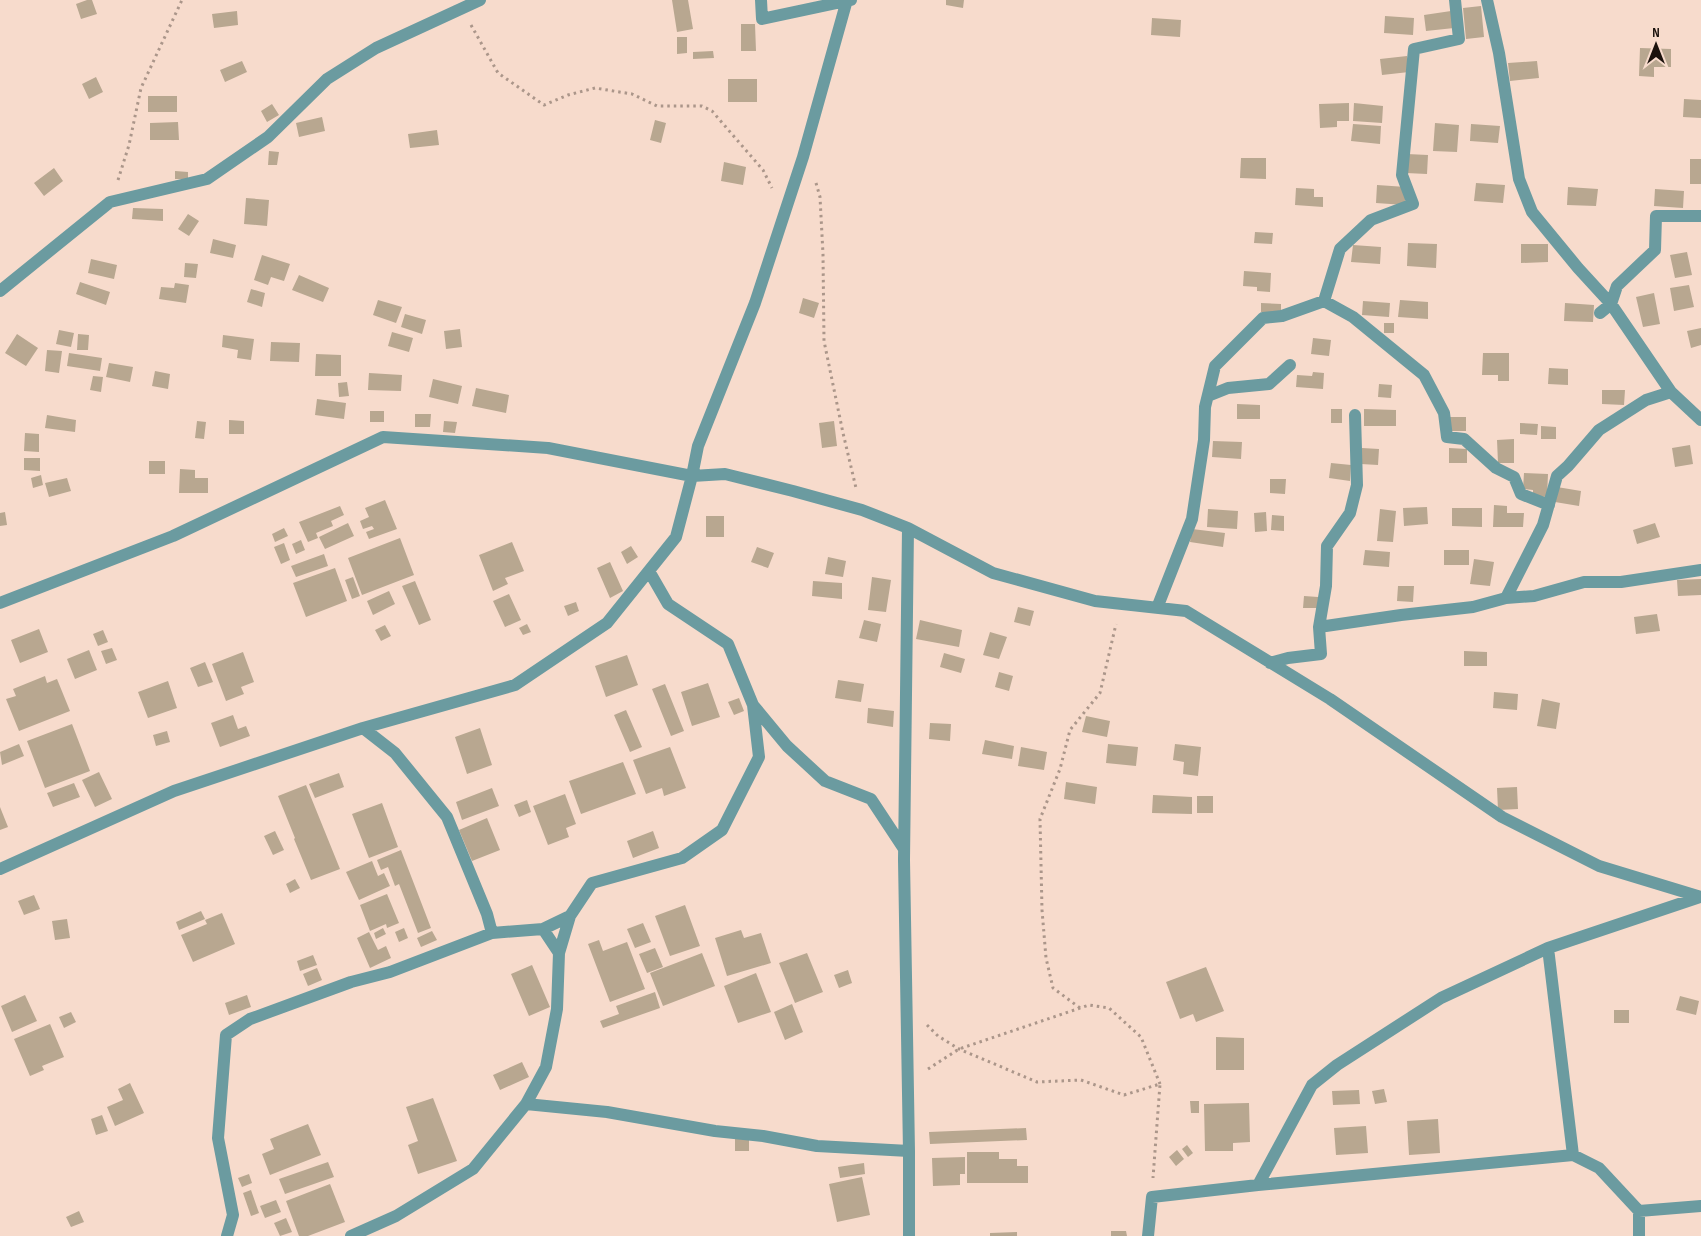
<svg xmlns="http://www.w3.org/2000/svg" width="1701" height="1236" font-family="'Sofia Sans Condensed',sans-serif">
	<rect width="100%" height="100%" fill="#f7dbcc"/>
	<path fill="#b8a790" d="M87,0H92L97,14L81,19L76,4Z
		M672,0H688L693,29L677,32Z
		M946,0H964L963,8L946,5Z
		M1481,6L1484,37L1466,39L1463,8Z
		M237,11L238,25L214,28L212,14Z
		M1451,11L1454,28L1426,31L1424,15Z
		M1385,16L1414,18L1413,35L1384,33Z
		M1152,18L1181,20L1180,37L1151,35Z
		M741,24H755L756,51H741Z
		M677,37H687V53L677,54Z
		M1640,48L1671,49V67H1654V77L1639,76Z
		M713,51L714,58L693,59V52Z
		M1407,56L1409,72L1382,75L1380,59Z
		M242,61L247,72L225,82L220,70Z
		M1537,61L1539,78L1510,81L1508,63Z
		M96,77L103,92L89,99L82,84Z
		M728,79H757V102H728Z
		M148,96H177V112H148Z
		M1684,99L1701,100V118L1683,117Z
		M1349,103V121H1337V127L1320,128L1319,104Z
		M1354,103L1383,106L1382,123L1353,121Z
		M272,104L279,115L267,122L261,111Z
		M322,117L325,131L299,137L296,123Z
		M655,120L666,123L661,143L650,140Z
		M178,122L179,140H150V123Z
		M1435,123L1459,125L1457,152L1433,151Z
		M1353,124L1381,126L1380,144L1351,141Z
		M1471,124L1500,126L1498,143L1470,141Z
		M437,130L439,145L410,148L408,134Z
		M269,151L279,152L277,165H268Z
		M1407,154L1428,155L1427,174L1406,173Z
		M1241,158H1266V179L1240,178Z
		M1690,159H1701V184H1690Z
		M724,162L746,167L743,185L721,181Z
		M54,168L63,181L44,196L34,183Z
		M175,171L188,172V179H175Z
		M1476,183L1505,185L1503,203L1474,201Z
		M1377,185L1406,187L1405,205L1376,203Z
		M1568,187L1598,189L1596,206L1567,205Z
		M1296,188L1314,189V197H1323V207L1295,205Z
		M1655,189L1684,191L1683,208L1654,206Z
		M246,198L269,200L267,226L244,224Z
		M133,208L163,209V221L132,219Z
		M188,214L199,221L189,236L178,229Z
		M1255,232L1273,233L1272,244L1254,243Z
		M213,239L236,245L233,258L210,253Z
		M1408,243L1437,244L1436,268L1407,266Z
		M1521,244H1548V262L1521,263Z
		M1353,245L1381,247L1380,264L1351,262Z
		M1687,252L1692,275L1675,278L1670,255Z
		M262,255L290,264L284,281L271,277L268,285L254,280Z
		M91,259L117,265L114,279L88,273Z
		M185,263L198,264L196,278L184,277Z
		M1244,271L1271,273L1270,292L1257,291V287L1243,286Z
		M299,275L329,288L323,302L292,290Z
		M80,282L110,292L106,305L76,294Z
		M175,283L189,285L186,303L159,299L161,287L174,288Z
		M1689,285L1694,307L1674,311L1670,288Z
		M251,289L265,293L262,307L247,302Z
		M1654,293L1660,324L1643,327L1636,297Z
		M803,298L819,303L814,318L799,313Z
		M378,300L402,307L396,323L373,315Z
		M1400,300L1428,302V319L1398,317Z
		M1363,301L1390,303L1389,317L1362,315Z
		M1261,303L1281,304V313L1261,312Z
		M1565,303L1594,305L1593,322L1564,321Z
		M405,314L426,320L422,334L401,327Z
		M1384,323H1394V333H1384Z
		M1701,328V345L1691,348L1687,331Z
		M460,329L462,347L446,349L444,331Z
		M59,330L74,333L71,347L56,344Z
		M392,332L413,338L409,352L388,346Z
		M17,334L38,348L26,366L5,353Z
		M78,334L89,335L88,350H77Z
		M223,335L254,339L251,360L237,358L238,350L222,347Z
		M1313,338L1331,340L1329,356L1311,354Z
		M271,342L300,343L299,362L270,361Z
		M47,350L62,351L59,373L45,371Z
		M69,353L102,358L100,371L67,366Z
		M1483,353H1509V381H1498V375H1482Z
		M316,354L341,355V376H315Z
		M109,363L133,367L130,382L106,377Z
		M1549,368L1568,369V385L1548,384Z
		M155,371L170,374L168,389L152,386Z
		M1313,372L1324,373L1323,389L1296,387L1297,375L1312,376Z
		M369,373L402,375L401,391L368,390Z
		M93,376L103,377L101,392L90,390Z
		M433,379L462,386L458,404L429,397Z
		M347,382L349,396L339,397L338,383Z
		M1379,384L1392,385L1391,398L1378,397Z
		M476,388L509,395L506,413L472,406Z
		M1602,390H1625L1624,405L1602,404Z
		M317,399L346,403L344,419L315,415Z
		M1237,404L1260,405V419H1237Z
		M1331,409H1342V423H1331Z
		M1364,409L1396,410V426H1364Z
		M370,411H384V422H370Z
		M415,414H431L430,427H415Z
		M47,415L76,420L75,432L45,428Z
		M1450,417H1466V431H1450Z
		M229,420L244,421V434H229Z
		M197,421L206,422L204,439L195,438Z
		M444,421L457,422L455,433L443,432Z
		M834,421L837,446L822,448L819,423Z
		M1520,423L1538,424L1537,435L1520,434Z
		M1541,426L1556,427V439H1541Z
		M25,433L39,434V452L24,451Z
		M1514,439V463H1498L1497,440Z
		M1213,441L1242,442L1241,459L1212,457Z
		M1690,445L1693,464L1675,467L1672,448Z
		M1362,448L1379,449L1378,465L1361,464Z
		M1449,448L1467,449V463H1449Z
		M24,458H40V471L24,470Z
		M149,461H165V474H149Z
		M1331,463L1351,465L1350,481L1329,478Z
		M180,469L195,470V478H208V493H179Z
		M1524,473L1548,474L1547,497L1533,496V490L1523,489Z
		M41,475L43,485L33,488L31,478Z
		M67,478L71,491L49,497L45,483Z
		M1270,479H1286L1285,494L1270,493Z
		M1557,487L1581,491L1579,506L1555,502Z
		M385,500L397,529L369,539L366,532L374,529L372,526L363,529L360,521L369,517L365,508Z
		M1494,505L1507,506V513H1524L1523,527H1493Z
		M340,506L344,515L331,521L333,526L316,533L318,538L308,542L299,522Z
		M1427,507L1428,524L1404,526L1403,508Z
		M1452,508H1482V527L1452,526Z
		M1208,509L1238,511L1237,529L1207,527Z
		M1380,509L1396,511L1393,542L1377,541Z
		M5,512L7,525L0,526V513Z
		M1266,512L1267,531L1255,532L1254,513Z
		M1272,515L1284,516V531L1271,530Z
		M706,516H724V537H706Z
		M348,523L354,536L325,549L319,537Z
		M1655,523L1660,537L1637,544L1633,530Z
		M284,528L288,536L275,542L272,534Z
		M1192,529L1225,533L1223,547L1190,542Z
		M400,538L414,575L362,595L348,558Z
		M301,540L305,550L296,554L292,544Z
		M512,542L524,571L505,578L508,584L493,591L479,555Z
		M284,543L290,560L281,564L274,547Z
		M631,546L638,557L627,564L621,552Z
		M757,547L774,553L768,568L751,562Z
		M1365,550L1390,552L1389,567L1363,565Z
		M1444,550H1469V565H1444Z
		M324,554L328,566L296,577L291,566Z
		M828,557L846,561L843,577L825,574Z
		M1474,559L1494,562L1490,586L1470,584Z
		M610,562L623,591L610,598L597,568Z
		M335,568L347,601L306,617L293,583Z
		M353,577L360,596L352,599L345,580Z
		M872,577L891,580L886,612L868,610Z
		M1701,579V595L1678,596L1677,580Z
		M415,581L431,620L419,625L402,586Z
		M813,581L842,583V599L812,596Z
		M1398,586H1414L1413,602L1397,601Z
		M389,591L395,604L373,615L367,601Z
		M509,594L521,620L505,627L493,601Z
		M1304,596L1318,597V608H1303Z
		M576,602L579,611L568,616L564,606Z
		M1018,607L1034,611L1030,626L1014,622Z
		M1657,614L1660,631L1636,634L1634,617Z
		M864,620L881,624L877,642L859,638Z
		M920,620L962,630L959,647L916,639Z
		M527,624L531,632L523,635L519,628Z
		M385,625L391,636L381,641L375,630Z
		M39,629L48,652L20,663L11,640Z
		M103,630L108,642L98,646L93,634Z
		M990,632L1007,637L999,659L983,655Z
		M112,648L117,660L106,664L101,651Z
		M89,650L97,670L75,679L67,659Z
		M1464,651L1487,652V666H1464Z
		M243,652L254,682L241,687L244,694L226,701L212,664Z
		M944,653L965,659L961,673L940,667Z
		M627,655L638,685L606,697L595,666Z
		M205,662L213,682L198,687L190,668Z
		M999,672L1013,676L1009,691L995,687Z
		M45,676L47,683L57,679L70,711L19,731L6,699L16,696L13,689Z
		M838,680L864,684L861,702L835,698Z
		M168,681L177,708L148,718L138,692Z
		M708,683L720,717L692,726L681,692Z
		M665,684L684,731L671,736L652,689Z
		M1494,692L1518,694L1517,710L1493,708Z
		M739,698L744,711L734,715L728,702Z
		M1542,699L1560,703L1556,729L1537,726Z
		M868,708L894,711L893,727L867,723Z
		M626,710L642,747L630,752L614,715Z
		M233,715L238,729L246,726L250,736L220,747L211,723Z
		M1086,716L1110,721L1107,737L1082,732Z
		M930,723L951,724L950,741L929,739Z
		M72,724L90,771L45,788L27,741Z
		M480,728L492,765L467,774L455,737Z
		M167,731L170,742L156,746L153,735Z
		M985,740L1014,746L1012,759L982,754Z
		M19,744L24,756L2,765L0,752Z
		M1108,744L1138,747L1136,766L1106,763Z
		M1175,744L1201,747L1198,776L1183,774L1184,762L1173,760Z
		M670,747L686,788L664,796L662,788L646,794L633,760Z
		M1021,747L1047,752L1044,770L1018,766Z
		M623,762L636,794L581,814L569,781Z
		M99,772L112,799L95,807L82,780Z
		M339,773L344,787L315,798L309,784Z
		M1066,782L1097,787L1095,804L1064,799Z
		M74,783L80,797L53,807L47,793Z
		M306,785L340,869L311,880L294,839L295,838L278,796Z
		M1517,787L1518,809L1498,810L1497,788Z
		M492,788L499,806L462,820L456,802Z
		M565,794L576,824L566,828L569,837L548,845L533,806Z
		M1153,795L1192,797V814L1152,813Z
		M1197,796H1213V813H1197Z
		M527,800L531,812L519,817L514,805Z
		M382,803L398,847L369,858L352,814Z
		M0,807L8,827L0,830Z
		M487,818L500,850L472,861L459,830Z
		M275,831L284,850L273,855L264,836Z
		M653,831L659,848L633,858L627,841Z
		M401,850L431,928L418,933L399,884L395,886L388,867L381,870L377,860Z
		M372,861L378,876L384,873L390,886L359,900L346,872Z
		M295,879L300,888L290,893L286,884Z
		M387,894L399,923L387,928L386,924L370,931L360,905Z
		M34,895L40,909L24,915L18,901Z
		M685,905L700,946L670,956L655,916Z
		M201,911L205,919L179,930L176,922Z
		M222,913L235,944L193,962L181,935L207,924L205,920Z
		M67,919L70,938L55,940L52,921Z
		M643,923L651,942L635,948L627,929Z
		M383,928L386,934L376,939L374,933Z
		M404,928L408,938L399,942L395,932Z
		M741,930L744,938L761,933L771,963L727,976L715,938Z
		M432,931L437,940L421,947L417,938Z
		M369,932L378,950L386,946L391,958L370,968L357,938Z
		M599,940L603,951L627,942L645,989L610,1002L588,944Z
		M655,948L663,967L647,973L639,954Z
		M702,953L715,986L663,1006L650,973Z
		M807,953L823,992L795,1003L779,963Z
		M313,955L317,965L300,971L297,961Z
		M532,965L550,1007L529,1016L511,974Z
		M1206,967L1224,1011L1196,1022L1193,1014L1180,1019L1166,982Z
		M317,968L322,980L308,986L303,974Z
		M848,970L852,983L839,988L834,975Z
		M756,973L771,1012L738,1023L724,986Z
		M655,992L660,1008L603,1028L600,1021L619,1014L616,1006Z
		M25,995L37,1021L12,1032L1,1006Z
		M247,995L251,1007L229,1015L225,1003Z
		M1680,996L1699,1001L1696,1015L1676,1010Z
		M792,1004L803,1032L785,1040L774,1012Z
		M1614,1010H1629V1023H1614Z
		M71,1012L76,1022L64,1028L59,1017Z
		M50,1024L64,1057L42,1066L44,1070L30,1076L14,1039Z
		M1216,1037L1244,1038V1070H1216Z
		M522,1062L529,1077L500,1090L493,1075Z
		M130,1083L144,1113L115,1126L107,1107L123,1100L118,1089Z
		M1384,1089L1387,1102L1375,1104L1372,1091Z
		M1359,1090L1360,1104L1333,1105L1332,1091Z
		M433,1098L457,1161L418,1174L408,1145L418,1141L406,1107Z
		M1190,1101H1199V1113H1191Z
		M1249,1103L1250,1142L1233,1143V1151H1205L1204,1104Z
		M102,1115L108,1131L96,1135L91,1119Z
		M1438,1119L1440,1153L1409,1155L1407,1121Z
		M308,1124L321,1155L270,1175L262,1154L274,1149L270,1139Z
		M1366,1126L1368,1153L1336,1155L1334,1128Z
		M1026,1128L1027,1140L930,1144L929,1132Z
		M735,1138L749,1139V1151H735Z
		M1187,1145L1193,1153L1188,1157L1182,1149Z
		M1177,1150L1184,1159L1176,1166L1169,1157Z
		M967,1152H999V1159H1017V1166H1028V1183H967Z
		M965,1157V1174H960V1185L933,1186L932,1158Z
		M328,1162L334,1177L285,1194L279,1179Z
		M864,1163L865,1174L840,1178L838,1167Z
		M249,1174L252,1183L242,1187L238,1178Z
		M862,1177L870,1215L837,1222L829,1184Z
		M330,1184L345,1222L308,1236H299L286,1201Z
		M251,1190L259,1213L251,1216L243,1193Z
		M276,1200L281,1212L265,1218L260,1206Z
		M79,1211L84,1222L71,1227L66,1217Z
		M286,1218L292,1232L280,1236L274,1223Z
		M1111,1231H1126L1127,1236H1111Z
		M1017,1232V1236H990V1233Z"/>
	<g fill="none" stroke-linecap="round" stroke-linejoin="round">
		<path stroke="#ab968a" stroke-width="3" stroke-dasharray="2.5 4" stroke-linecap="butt" d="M471,25L498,73L544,105L568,95L595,88L632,94L657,106H702L712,111L763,170L772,188
			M118,180L129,145L141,88L182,0
			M816,183L820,197L823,254L824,341L843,433L856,488
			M1080,1008L1053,988L1046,958L1042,910L1040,819L1060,769L1070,730L1100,693L1116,624
			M927,1025L938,1036L959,1049L1037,1082L1081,1080L1124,1095L1160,1084L1153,1178
			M928,1069L959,1049L1089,1005L1109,1008L1141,1037L1160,1084"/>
		<path stroke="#6b9ba0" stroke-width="12" d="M761,0L762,19L851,0
			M1487,0L1499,53L1519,179L1532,212L1578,268L1611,304L1671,392L1701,420
			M0,291L110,202L207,179L268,137L327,79L376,48L480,0
			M1324,301L1340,249L1371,220L1413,204L1402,175L1414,49L1459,39L1455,0
			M1600,313L1611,304L1617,286L1655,250L1656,216H1701
			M1208,396L1228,388L1269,384L1290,365
			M908,528L993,573L1095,601L1186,611L1330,699L1502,817L1599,866L1701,897
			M1506,598L1543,525L1557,476L1568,466L1599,430L1646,400L1671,392
			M0,603L173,536L383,437L548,448L692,476L698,446L755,303L803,157L847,0
			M1157,608L1192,519L1204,440L1205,407L1215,366L1263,318L1282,316L1324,301L1353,317L1424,375L1444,413L1447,437L1464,439L1496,468L1514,477L1521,494L1549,505
			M1319,627L1326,586L1327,546L1350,513L1357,485L1355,415
			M1270,663L1288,658L1321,654L1319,627L1401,615L1473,607L1506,598L1534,596L1584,582H1621L1701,570
			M753,705L787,746L825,781L871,799L904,849
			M363,728L395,753L447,817L487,914L492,933L543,929L570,916
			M0,869L174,791L363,728L515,685L607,623L676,537L692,476L725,474L793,491L862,510L908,528L904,860L909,1151V1236
			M543,929L559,953
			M526,1104L607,1112L715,1131L763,1136L817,1146L909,1151
			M1573,1155L1599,1168L1639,1211L1701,1206
			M1258,1185L1573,1155L1548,948
			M227,1236L233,1215L218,1138L226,1035L250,1019L351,982L390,972L492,933
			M351,1236L396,1216L473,1169L526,1104L546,1067L557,1009L559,953L570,916L592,883L682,858L722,830L759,757L753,705L728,644L668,604L649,571
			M1148,1236L1152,1197L1258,1185L1312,1085L1337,1065L1441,998L1548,948L1700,897
			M1639,1236V1211"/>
	</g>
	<g transform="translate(1656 45)" stroke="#f7dbcc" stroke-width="4" paint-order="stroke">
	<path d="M0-4L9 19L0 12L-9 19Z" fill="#1b120d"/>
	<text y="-8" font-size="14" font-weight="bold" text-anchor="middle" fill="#1b120d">N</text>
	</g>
</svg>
